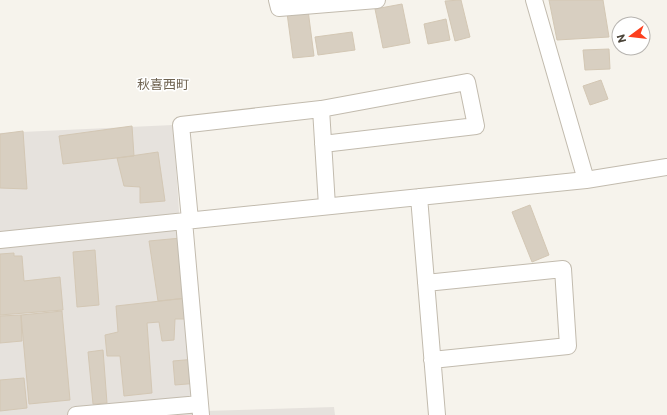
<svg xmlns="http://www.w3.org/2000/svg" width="667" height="415" font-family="Commissioner,'Noto Sans JP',sans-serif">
	<rect width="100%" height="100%" fill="#f6f3ec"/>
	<path fill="#e6e2dd" d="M173,125L181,239L204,411L334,407L335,415H0V133Z"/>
	<path fill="#d8cfc1" stroke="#d3c7b4" d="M461,0L470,37L455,41L445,1Z
		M549,0H603L609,37L557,40Z
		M402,4L410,43L383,48L375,9Z
		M308,10L314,56L293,58L287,13Z
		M446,19L450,40L428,44L424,24Z
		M352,32L355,50L318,55L315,37Z
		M609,49L610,69L585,70L583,50Z
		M601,80L608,99L590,105L583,86Z
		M132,126L134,156L63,164L59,136Z
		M23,131L27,189L0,188V134Z
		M158,152L165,201L140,203V187L124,186L117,158Z
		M530,205L549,255L532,262L512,212Z
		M181,238L187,298L158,301L149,241Z
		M95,250L99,305L77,307L73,252Z
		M14,253V256H22L24,281L60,277L63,310L0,315V254Z
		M187,298L188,319H175L174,340L162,341L159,322L147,323L152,393L124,396L120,356H107L105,335L118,332L116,306Z
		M62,311L70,400L29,404L21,315Z
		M21,315L22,341L0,343V316Z
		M103,350L107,403L93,404L88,352Z
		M196,359L199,383L175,385L173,361Z
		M24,378L27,408L0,411V380Z"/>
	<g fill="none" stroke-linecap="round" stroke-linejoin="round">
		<g stroke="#c2bbae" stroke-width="18">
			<path id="minor" d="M277,0L279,8L377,0
				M534,0L586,180
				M321,109L327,206
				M419,197L437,415
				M190,220L181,125L321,109L467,82L476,126L323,144
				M184,221L201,415
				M0,240L586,180L667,167
				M426,283L563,269L568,346L432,360
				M76,415L200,404"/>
		</g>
		<use href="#minor" stroke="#fff" stroke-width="16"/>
	</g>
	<g text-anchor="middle" stroke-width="3" stroke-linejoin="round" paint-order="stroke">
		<g font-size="13" fill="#6e6250" stroke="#fff">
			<text x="163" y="89">秋喜西町</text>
		</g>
	</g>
	<g transform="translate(631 36) rotate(255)"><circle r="19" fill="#ffffff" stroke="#b7b4b0"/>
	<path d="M0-3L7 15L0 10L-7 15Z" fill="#fc3f1d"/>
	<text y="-6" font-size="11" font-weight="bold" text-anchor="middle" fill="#4b4439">N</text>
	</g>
</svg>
